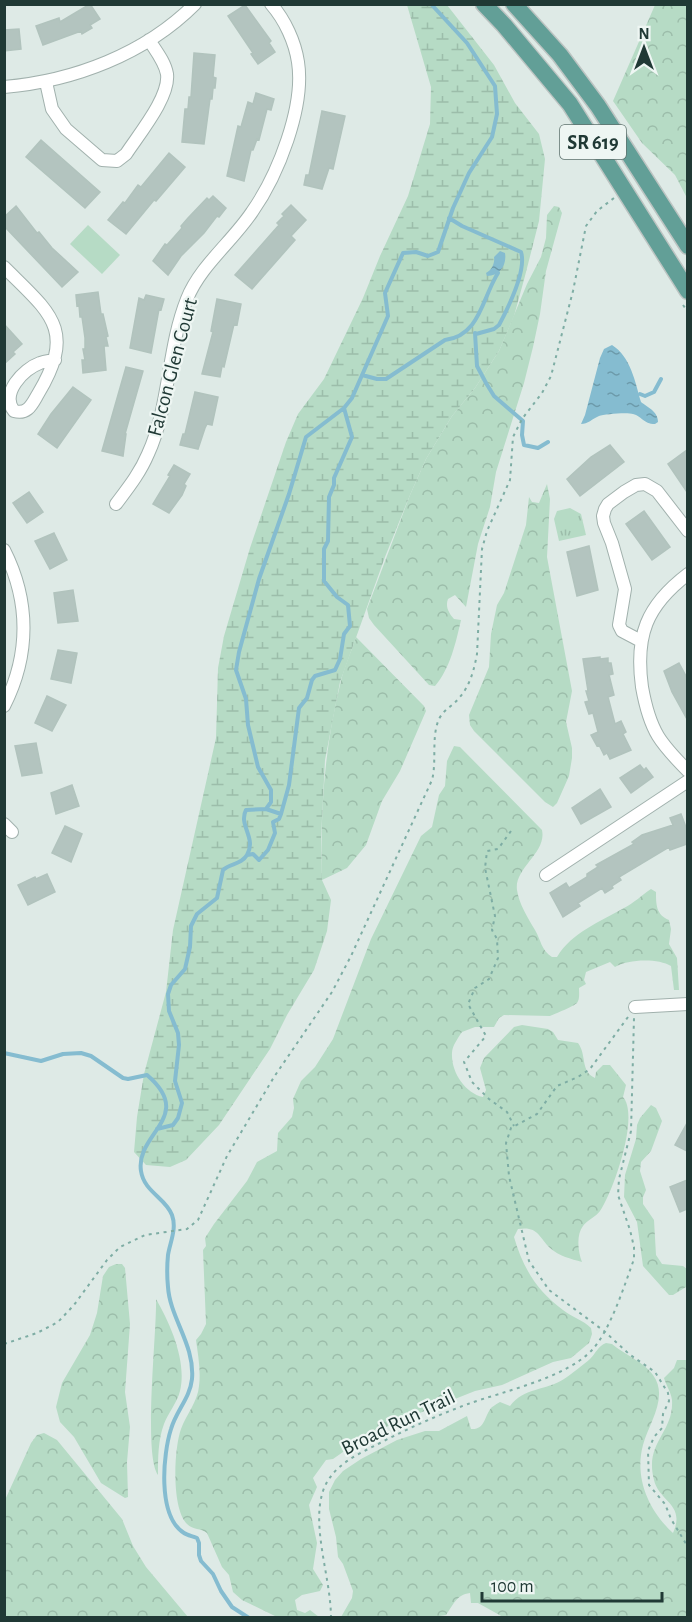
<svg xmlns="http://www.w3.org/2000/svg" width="692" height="1622" font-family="'Alegreya Sans',sans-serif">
	<defs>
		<pattern id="forest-crowns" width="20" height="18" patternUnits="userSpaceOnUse" patternTransform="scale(1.5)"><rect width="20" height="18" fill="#b6dbc5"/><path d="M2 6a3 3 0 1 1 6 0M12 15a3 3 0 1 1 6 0" fill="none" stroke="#9cbdaa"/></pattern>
		<pattern id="wetland-marsh" width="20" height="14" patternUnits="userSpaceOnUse" patternTransform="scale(1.5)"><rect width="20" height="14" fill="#b6dbc5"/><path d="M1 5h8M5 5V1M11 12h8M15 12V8" fill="none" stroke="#9cbdaa"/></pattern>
		<pattern id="park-tufts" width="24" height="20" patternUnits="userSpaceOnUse" patternTransform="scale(1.5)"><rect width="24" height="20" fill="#b6dbc5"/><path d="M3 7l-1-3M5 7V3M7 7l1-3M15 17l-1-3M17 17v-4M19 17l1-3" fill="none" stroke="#9cbdaa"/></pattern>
		<pattern id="water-ripples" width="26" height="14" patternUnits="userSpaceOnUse" patternTransform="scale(1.5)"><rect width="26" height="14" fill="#85bcd0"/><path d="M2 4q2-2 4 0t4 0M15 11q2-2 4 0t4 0" fill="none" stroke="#6c9aaa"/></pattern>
	</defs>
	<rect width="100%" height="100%" fill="#deeae6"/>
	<path fill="#b6dbc5" d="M88,225L120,255L102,274L70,244Z"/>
	<path fill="url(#forest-crowns)" d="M655,5H687V198L675,175L642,143L613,101Z
		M554,206L559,207L562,213L546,271L540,314L533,347L524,383L496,472L490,507L478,544L466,607L455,595L448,599C445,607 449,613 454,619L461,620C456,642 450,669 435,686L429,685L374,625L369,618L367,609L410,495L426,459L452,416L475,388L499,351L527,284L541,257L546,238L547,215Z
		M547,484L550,499L547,557L572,691L566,722L572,748V758L569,776L557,803L553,807L545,802L474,731L470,725L469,715L489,667L491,634L497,605L504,593L526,525L529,497L532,502L539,503Z
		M356,637L424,706L426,711L400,771L382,801L366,845L347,868L322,880C320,814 324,750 340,685C343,669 351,653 356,637Z
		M454,746L460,747L542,830C547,853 514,868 517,890C519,904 528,918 535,930C541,940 541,950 552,957H557C572,932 600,922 624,908C634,903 642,895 651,889L656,892C656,904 656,915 669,920L671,929L669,944L677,958L679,990H674L671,966C658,958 628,959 615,967L610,962L586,972L584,980L586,984L579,988C579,993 580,999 577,1003C574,1006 555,1014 550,1016L504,1015L499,1018L494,1027H475L462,1032C458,1038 452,1046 452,1053C451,1072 465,1093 483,1097L486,1090L480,1068L484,1058L514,1027L522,1025L548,1029L553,1032L558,1040L578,1043C587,1055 580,1071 595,1078L596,1072L603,1065H610L626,1085L623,1097C640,1116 613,1192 600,1211C596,1217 587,1220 583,1226C576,1235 578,1252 582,1262C571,1259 559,1256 550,1248C538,1236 538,1226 518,1229L514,1237C523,1268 537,1291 563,1310C572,1317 583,1320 591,1328L592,1334L589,1343L571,1358L553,1362L502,1385L475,1391L397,1422L363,1438L333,1459L326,1460L313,1478L317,1487L309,1505L317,1543L313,1569L323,1585L320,1591L302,1595L295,1600L297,1610L305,1613L310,1610L319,1617H277L242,1600L233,1592L229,1575L222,1567L207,1533C201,1528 193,1530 187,1524C171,1508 174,1448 181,1429C186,1415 198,1401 199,1386C201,1371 198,1355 196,1340L201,1334L206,1324L203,1250L206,1246L205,1238L214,1224L247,1181L257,1162L277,1151L278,1133L292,1117L294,1108L293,1099L301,1081L315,1067L333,1039L371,939L421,836L432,827L439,795L445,786L447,761Z
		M651,1105L656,1108L662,1121L651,1151L641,1162L640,1171L646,1190L643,1197V1204L654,1220L656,1255L662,1264L683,1266L687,1269V1288L686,1287L673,1295H669L643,1266L637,1222L624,1197L625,1175L636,1139L637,1125L640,1118Z
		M116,1264H122L125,1268L130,1324L125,1392L130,1427L127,1462L128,1497L125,1498L101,1483L74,1437L60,1422L56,1407L62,1383L90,1335L97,1313L103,1276L109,1267Z
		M156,1299C171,1325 187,1362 180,1391C177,1403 168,1413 164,1424C158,1440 158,1458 158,1475C143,1454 157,1332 156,1299Z
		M606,1343L612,1344C625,1355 643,1361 653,1375C669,1397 649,1423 643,1445C634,1478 649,1511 673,1533C686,1504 659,1502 654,1480C644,1442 674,1433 672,1400C671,1392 666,1385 664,1378L674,1368L677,1360H687V1617H503L478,1603H471L470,1593C456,1595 454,1604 446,1615L427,1618L341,1617L352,1598L353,1591L343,1564L338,1557L336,1537L329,1509V1492L335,1480L343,1471L361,1459L397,1440L425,1431H439L467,1416L471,1429C485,1430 484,1417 491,1408C492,1407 498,1403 500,1402L510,1406C524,1387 546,1391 564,1379C570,1375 584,1364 590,1359C596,1353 598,1346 606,1343Z
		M44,1433L57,1440L122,1519L133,1546L146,1567L188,1617H5V1500L31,1443L37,1435Z"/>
	<path fill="url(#wetland-marsh)" d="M407,5H447L494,65L515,103L539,134L545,159L539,221L525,276L514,316L499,351L475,388L452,416L426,459L410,495L385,557L340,682L325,760L321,838L322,880L331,900L327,931L314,970L287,1015L270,1049L219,1125L186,1160L170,1167L146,1165L134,1152L137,1117L144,1074L166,992L173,930L216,738L218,668L224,636L250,548L286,442L298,414L324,379L363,298L380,256L408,196L430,124L431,87Z"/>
	<path fill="url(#park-tufts)" d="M570,508L581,514L586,535L559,541L554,519L557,511Z"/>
	<path fill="url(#water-ripples)" d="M500,251L505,253C507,265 500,276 487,276L486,273C492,270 495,263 494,257Z
		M612,345C631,357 635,382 641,402C647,407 658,411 658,422L655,424C643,424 642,416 633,414C628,412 604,414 599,416C592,419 588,424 581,424L585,415L600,358L604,349Z"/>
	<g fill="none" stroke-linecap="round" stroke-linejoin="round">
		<path stroke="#85bcd0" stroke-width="4" d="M449,218L462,226L521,252C527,271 508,308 499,325L494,329L476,334
			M475,333L477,366L486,383L494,396L523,421L522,435L524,445L538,448L548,442
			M362,375L377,379H386L445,340C480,336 482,298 498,273
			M640,394L645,396L654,392L661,379
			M266,809L281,814L289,785L299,708L307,698L312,680L315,676L335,670L340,659L344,634L350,626L348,605L337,597L324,581V549L328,541L329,497L334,485V478L352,437L344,408
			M247,855L253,854L259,860L268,850L275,833L273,822L279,819L281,814
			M4,1053L41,1061L63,1054L81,1053L91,1056L123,1078L128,1079L147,1075C196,1117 135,1133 141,1171C144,1192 166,1198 172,1215C177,1229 170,1242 168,1255C167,1265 167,1277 168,1287C170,1318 195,1345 192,1379C190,1398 176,1411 171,1429C163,1454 157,1516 184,1533C187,1535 192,1536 197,1538L199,1543V1555L201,1561L213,1574L221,1591L232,1607L249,1618
			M157,1129L173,1125L178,1118L182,1103L175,1081L179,1045L178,1033L169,1011L168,994L171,985L185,969L190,947L191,926L197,914L217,898L223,870C230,863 241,865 247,855C257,838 238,825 246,810L266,809L271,802V790L258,767L248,725L246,699L236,670L239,652L259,579L289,494L306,437L344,408L352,398L388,316L385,293L403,253L416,252L428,256L438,252L453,208L469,173L492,137L497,114L495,86L467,43L431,4"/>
	</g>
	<path fill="#b3c4bf" stroke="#b1c3bd" stroke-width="1.5" d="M90,4L100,19L90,25L92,28L82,34L81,31L43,45L36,26L59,18L60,22Z
		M245,5L271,41L269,43L275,52L258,64L251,54L253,53L228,16Z
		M19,29L21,49L4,51V30Z
		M194,53L215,55L213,77L216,78L215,88H213L212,99H210L204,144L182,142L185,109H188L189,97H191Z
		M256,93L274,99L271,110L267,109L259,140L257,139L253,150H251L244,181L227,176L238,126L241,127L248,102L253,104Z
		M322,111L345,116L333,169L329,168L322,189L304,185L306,175H309Z
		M41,140L100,192L85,208L26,157Z
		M169,153L185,167L156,201L154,200L126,234L108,220L123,202L125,203L138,185L141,187Z
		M213,196L226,208L219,217L217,216L204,233L181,256L168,275L153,261L165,244L167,245L182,228L181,226L188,218L207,198L209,200Z
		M291,205L306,220L291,236L295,240L252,289L235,275L279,225L277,223L284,216L282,214Z
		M16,206L37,233L39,232L52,248L78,272L62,287L4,226V217Z
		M98,292L101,314H103L108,336L106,337L108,346H104L106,370L83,373L82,360H85L83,349H85V338L82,317H80L79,305L77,306L76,295Z
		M146,295L164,299L161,310L159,309L151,353L130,348L139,298L144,300Z
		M217,299L241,304L237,325L234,324L224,367L222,366L220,377L202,374L213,332L211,331Z
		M4,324L22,344L13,352L15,354L4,364Z
		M126,367L143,371L125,434H126L123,456L102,451Z
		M73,387L91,400L57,448L38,434L51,414Z
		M195,392L218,397L212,425L207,424L205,428L198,449L180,445L183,434H185Z
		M610,445L624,462L580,496L567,479L591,457Z
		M687,450V492L668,464Z
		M174,465L190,474L184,484L186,486L182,495L169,513L153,504L170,476L168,475Z
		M29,492L43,512L27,523L13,503Z
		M644,511L670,547L652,560L626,524Z
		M54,533L67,560L50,569L35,541Z
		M589,546L598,590L577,596L567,552Z
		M73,590L78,621L58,623L54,593Z
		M58,650L77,653L71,683L51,679Z
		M600,657V659L608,658V663H611L613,674L609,675L614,695L608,697L615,724L621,721L626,732L623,734L631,750L610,759L607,753L604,755L599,745L597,746L591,735L598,732L593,713L589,714L585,702L589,701L586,691H588L583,659Z
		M679,663L687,678V719L672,692L664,671Z
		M47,696L66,705L52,731L35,723Z
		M36,743L42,773L22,776L15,746Z
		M640,765L644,770L646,768L653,777L631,793L620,778Z
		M72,785L79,806L56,814L51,793Z
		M600,789L611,807L581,824L572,808Z
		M681,814L687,830V844L670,850L669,847L619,877L621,880L612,886L613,888L605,893L602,888L578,903L580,906L563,917L550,893L566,883L569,888L587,877V874L598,867L596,865L634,844L632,842L642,835L673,825L670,818Z
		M65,826L82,834L71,862L52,853Z
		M47,874L55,892L28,905L18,885L35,877L36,879Z
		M687,1123V1151L675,1145Z
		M687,1180V1209L680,1212L670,1187Z"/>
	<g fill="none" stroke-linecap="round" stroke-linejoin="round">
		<g stroke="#a1b1ad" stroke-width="14">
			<path id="minor" d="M46,82L52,109L66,129L102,160L117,161L126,154C139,134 170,97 167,74C165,62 156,51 149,40
				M4,87C74,81 145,54 195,4
				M4,267C50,313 77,329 38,394C32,404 28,415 14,411C0,394 23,369 40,363C45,361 50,361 55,360
				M116,504C128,488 140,473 148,454C170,406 167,349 187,299C200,266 232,242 252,212C278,175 305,107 298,62C295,42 285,20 271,4
				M4,550C30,601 30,655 4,706
				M688,574C646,606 635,636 642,687C645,704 649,721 658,736C666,749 677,760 688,771
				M641,641L622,631L619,625L625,589L612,543L604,523L603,516L605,509L608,504L624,492L636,485L645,484L657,491L688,531
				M4,824L12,832
				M546,875L688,781
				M635,1007L688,1004"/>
		</g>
		<g stroke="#bcc4c2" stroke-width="19">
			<path id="major" d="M484,4L504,25L570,104L688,291
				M514,4L560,55L598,106L688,246"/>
		</g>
		<path stroke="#7eada4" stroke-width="2" stroke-dasharray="3 4.5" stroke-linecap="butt" d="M683,305L688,312
			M511,831L498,849L487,851L485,868L495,916L492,930L497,939L498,958L489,979L475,988L468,1004L486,1036L464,1062L472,1082L489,1099L507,1112L514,1126
			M628,1017L590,1069L578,1077L557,1086L537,1114L511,1128L506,1143L509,1176L529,1261L549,1290L604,1331L629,1354L655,1372L668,1393L669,1401L663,1414L662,1428L654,1437L648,1451L649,1485L665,1504L671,1519L688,1547
			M4,1344L37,1333L58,1322L74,1305L107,1260L120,1247L145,1235L187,1229L198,1220L227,1156L274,1077L332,992L351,956L432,780C437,761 431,737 439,719C444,709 453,706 459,698C470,686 474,670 477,654L482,549L487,531L510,480L513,437L522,419L542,393L551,376L573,291L586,226L597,211L614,198
			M331,1618C331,1578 311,1527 323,1491C332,1465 357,1455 380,1443C409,1428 438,1415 468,1404C504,1391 566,1378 592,1350C610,1331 625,1284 634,1259V1247L630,1230L618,1195L619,1179L631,1131L634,1018"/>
		<use href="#minor" stroke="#fff" stroke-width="12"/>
		<use href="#major" stroke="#629f97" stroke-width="16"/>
	</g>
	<g text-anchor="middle" stroke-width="4.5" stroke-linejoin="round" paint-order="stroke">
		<rect fill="#eef6f3" stroke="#5e726e" stroke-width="1.5" x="560" y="125" width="66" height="34" rx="4.5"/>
		<g font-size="20" font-weight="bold" fill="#203935">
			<text x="593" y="149">SR 619</text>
		</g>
		<g font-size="21" fill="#203935" stroke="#eef6f3">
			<text transform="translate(172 367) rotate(-75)" y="7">Falcon Glen Court</text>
			<text transform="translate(398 1422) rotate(-26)" y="7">Broad Run Trail</text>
		</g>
	</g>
	<rect width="692" height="1622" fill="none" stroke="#203935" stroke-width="12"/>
	<g transform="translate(644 48)" stroke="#eef6f3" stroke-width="4.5" paint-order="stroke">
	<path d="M0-4.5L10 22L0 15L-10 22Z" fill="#203935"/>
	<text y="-9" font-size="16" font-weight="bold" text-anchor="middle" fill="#203935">N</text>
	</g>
	<path d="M482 1592v9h180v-9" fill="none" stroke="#203935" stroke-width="3"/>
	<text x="491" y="1592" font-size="18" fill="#203935" stroke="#eef6f3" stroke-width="4.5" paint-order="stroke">100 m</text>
</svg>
